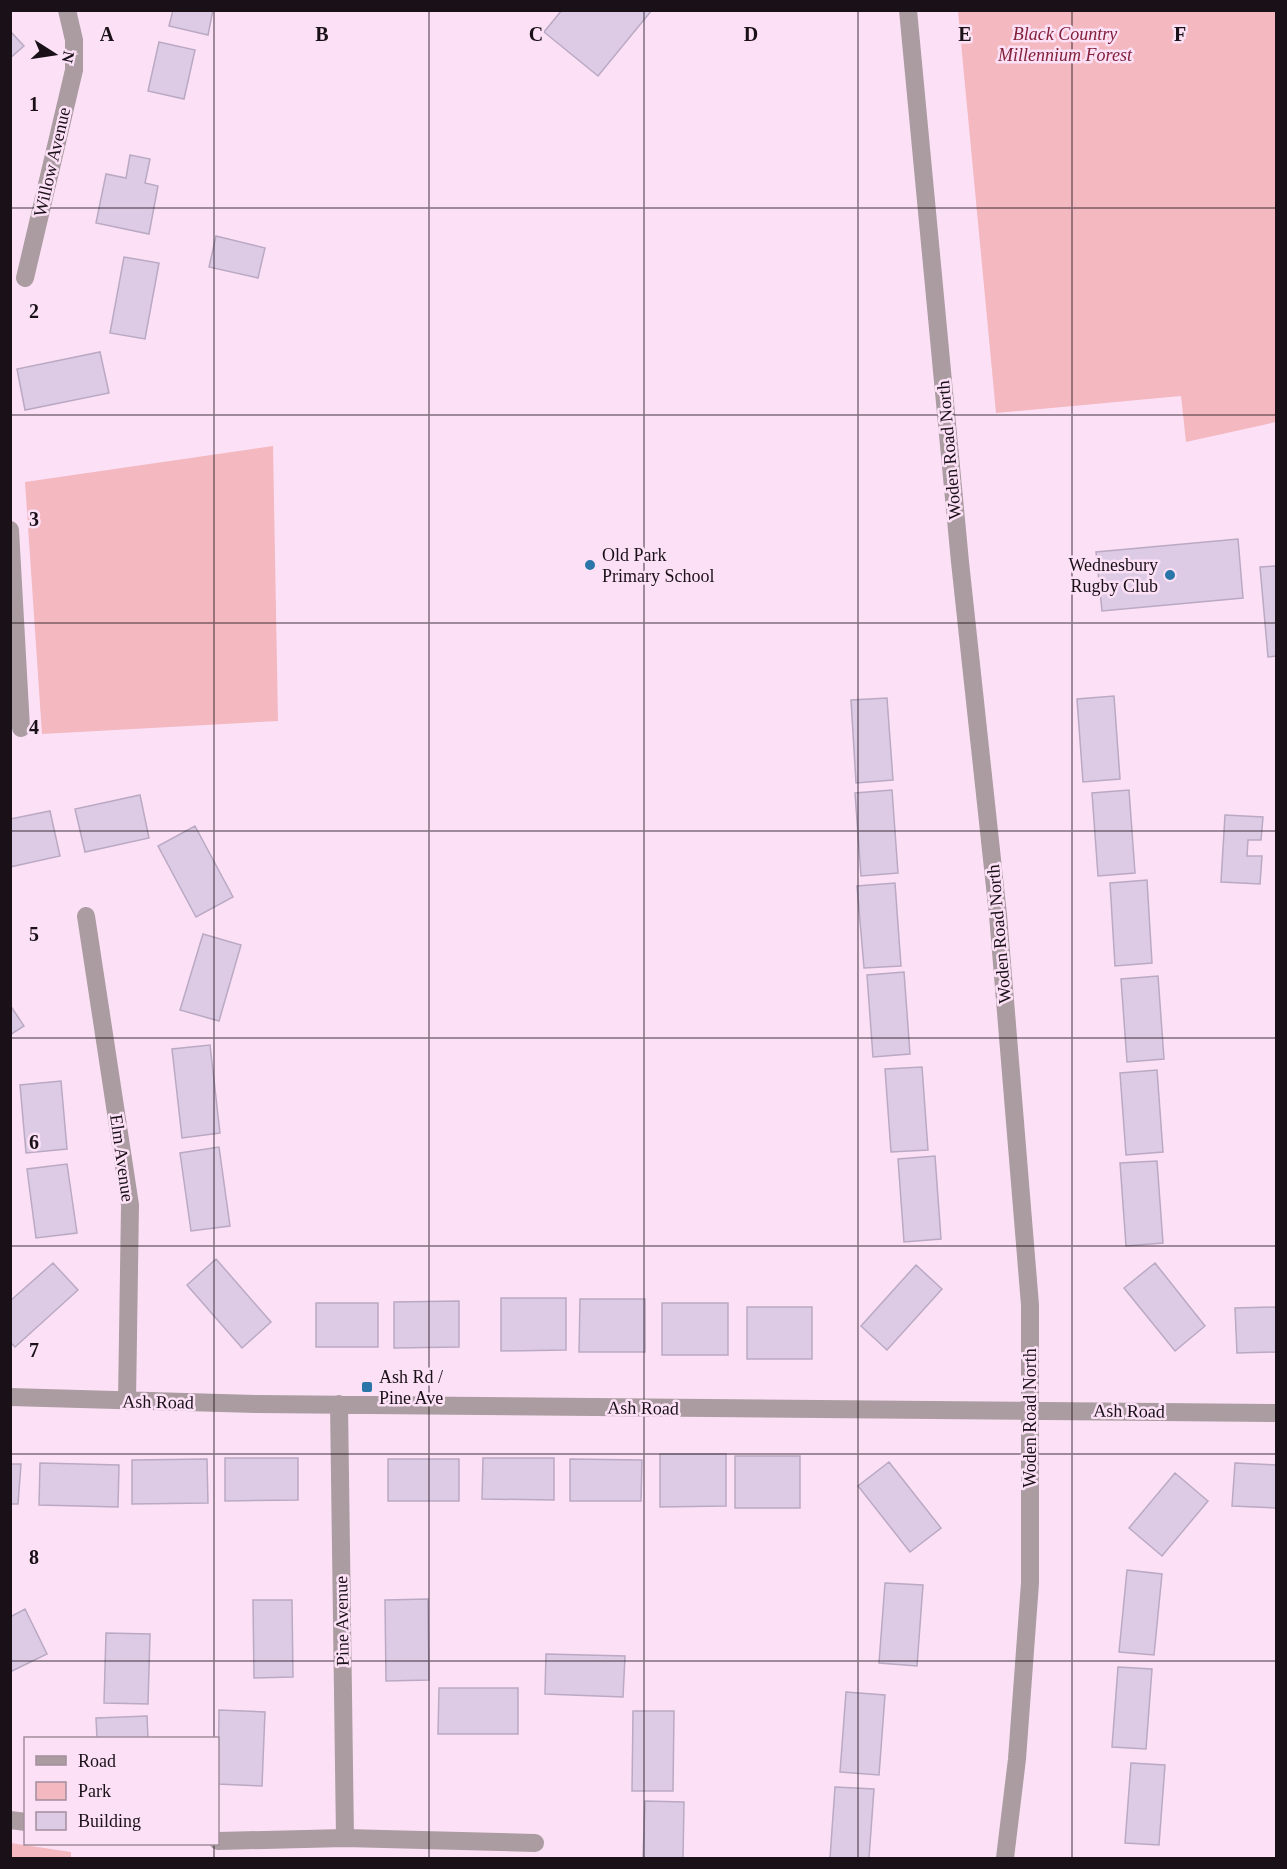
<svg xmlns="http://www.w3.org/2000/svg" width="1287" height="1869" font-family="Georgia,serif">
	<rect width="100%" height="100%" fill="#fce1f6"/>
	<path fill="#f3b8c0" d="M958,11H1276V422L1186,442L1181,396L996,413Z
		M273,446L278,721L42,734L25,482Z
		M11,1843L71,1852V1858H11Z"/>
	<path fill="#ddcbe6" stroke="#baa9c3" stroke-width="1.5" d="M173,10H213L208,35L169,26Z
		M562,10H652L598,76L544,32Z
		M10,31L24,46L10,58Z
		M159,42L195,50L184,99L148,91Z
		M130,155L150,159L145,183L158,186L149,234L96,223L106,174L126,178Z
		M216,236L265,248L258,278L209,267Z
		M124,257L159,263L145,339L110,333Z
		M100,352L109,393L25,410L17,369Z
		M1238,539L1243,598L1102,611L1096,552Z
		M1276,566V656L1268,657L1260,567Z
		M1114,696L1120,779L1083,782L1077,699Z
		M887,698L893,780L856,783L851,700Z
		M892,790L898,873L861,876L855,793Z
		M1129,790L1135,873L1098,876L1092,793Z
		M140,795L149,838L85,852L75,809Z
		M50,811L60,856L10,867V819Z
		M1225,815L1263,817L1261,840H1248L1247,856H1262L1260,884L1221,882Z
		M195,826L233,897L196,917L158,846Z
		M1147,880L1152,963L1115,966L1110,883Z
		M895,883L901,966L864,968L857,886Z
		M203,934L241,945L219,1021L180,1010Z
		M904,972L910,1054L873,1057L867,975Z
		M1158,976L1164,1059L1127,1062L1121,979Z
		M10,1005L24,1026L10,1035Z
		M210,1045L220,1133L182,1138L172,1049Z
		M922,1067L928,1150L891,1152L885,1069Z
		M1157,1070L1163,1152L1126,1155L1120,1073Z
		M61,1081L67,1149L26,1153L20,1085Z
		M219,1147L230,1226L191,1231L180,1153Z
		M935,1156L941,1239L904,1242L898,1159Z
		M1157,1161L1163,1243L1126,1246L1120,1163Z
		M67,1164L77,1233L36,1238L27,1169Z
		M216,1259L271,1322L242,1348L187,1285Z
		M53,1263L78,1290L15,1347L10,1342V1301Z
		M1155,1263L1205,1326L1175,1351L1124,1288Z
		M916,1265L942,1289L887,1350L861,1326Z
		M501,1298H566V1350L501,1351Z
		M580,1299H645V1352H579Z
		M459,1301V1347L394,1348V1302Z
		M316,1303H378V1347H316Z
		M662,1303H728V1355H662Z
		M747,1307H812V1359H747Z
		M1276,1307V1352L1237,1353L1235,1308Z
		M660,1454H726V1506L660,1507Z
		M735,1456H800V1508H735Z
		M225,1458H298V1500L225,1501Z
		M483,1458H554V1500L482,1499Z
		M207,1459L208,1503L132,1504V1460Z
		M388,1459H459V1501H388Z
		M570,1459L642,1460L641,1501H570Z
		M889,1462L941,1528L910,1552L858,1486Z
		M40,1463L119,1465L118,1507L39,1505Z
		M1235,1463L1276,1465V1508L1232,1506Z
		M10,1464H21L18,1504H10Z
		M1175,1473L1208,1501L1162,1556L1129,1528Z
		M1127,1570L1162,1574L1154,1655L1119,1652Z
		M885,1583L923,1585L917,1666L879,1663Z
		M428,1599L429,1680L386,1681L385,1600Z
		M253,1600H292L293,1677L254,1678Z
		M25,1609L47,1654L10,1672V1617Z
		M106,1633L150,1634L148,1704L104,1703Z
		M546,1654L625,1656L623,1697L545,1694Z
		M1118,1667L1152,1669L1146,1749L1112,1747Z
		M439,1688H518V1734H438Z
		M846,1692L885,1695L879,1775L840,1772Z
		M219,1710L265,1712L262,1786L218,1784Z
		M633,1711H674L673,1791H632Z
		M147,1716L148,1738H97L96,1718Z
		M1131,1763L1165,1765L1159,1845L1125,1843Z
		M835,1787L874,1789L869,1858H830Z
		M645,1801L684,1802L683,1858H643Z"/>
	<g fill="none" stroke-linecap="round" stroke-linejoin="round">
		<path stroke="#aa9ca1" stroke-width="18" d="M25,278L74,70V40L67,10
			M10,530L21,728
			M86,916L130,1205L127,1401
			M10,1397L256,1404L1276,1413
			M10,1820L26,1822
			M345,1838L535,1843
			M218,1841L345,1838L339,1404"/>
		<path stroke="#aa9ca1" stroke-width="18" d="M908,10L960,562L998,915L1030,1305V1583L1017,1759L1005,1858"/>
	</g>
	<path fill="none" stroke="#1a1118" stroke-width="1.5" stroke-opacity="0.55" d="M214,10V1738M429,10V1858M644,10V1858M858,10V1858M1072,10V1858M10,208H1276M10,415H1276M10,623H1276M10,831H1276M10,1038H1276M10,1246H1276M10,1454H1276M10,1661H1276M214,1844V1858"/>
	<g fill="#2b76a9" stroke="#fce1f6" stroke-width="2">
		<circle cx="590" cy="565" r="6"/>
		<circle cx="1170" cy="575" r="6"/>
		<rect x="361" y="1381" width="12" height="12" rx="3"/>
	</g>
	<g text-anchor="middle" stroke-width="5" stroke-linejoin="round" paint-order="stroke">
		<g font-size="18" font-style="italic" fill="#83203a" stroke="#fce1f6">
			<text x="1065" y="40">Black Country<tspan x="1065" dy="21">Millennium Forest</tspan></text>
		</g>
		<g font-size="18" fill="#1a1118" stroke="#fce1f6">
			<text transform="translate(52 162) rotate(-77)" y="6">Willow Avenue</text>
			<text transform="translate(949 450) rotate(-95)" y="6">Woden Road North</text>
			<text transform="translate(999 934) rotate(-95)" y="6">Woden Road North</text>
			<text transform="translate(122 1158) rotate(82)" y="6">Elm Avenue</text>
			<text transform="translate(158 1402) rotate(1)" y="6">Ash Road</text>
			<text transform="translate(643 1408) rotate(1)" y="6">Ash Road</text>
			<text transform="translate(1129 1411) rotate(1)" y="6">Ash Road</text>
			<text transform="translate(1030 1418) rotate(-90)" y="6">Woden Road North</text>
			<text transform="translate(342 1621) rotate(-91)" y="6">Pine Avenue</text>
		</g>
		<g font-size="18" fill="#1a1118" stroke="#fce1f6" text-anchor="start">
			<text x="602" y="561">Old Park<tspan x="602" dy="21">Primary School</tspan></text>
			<text x="1158" y="571" text-anchor="end">Wednesbury<tspan x="1158" dy="21">Rugby Club</tspan></text>
			<text x="379" y="1383">Ash Rd /<tspan x="379" dy="21">Pine Ave</tspan></text>
		</g>
	</g>
	<g font-size="20" text-anchor="middle" font-weight="bold" fill="#1a1118" stroke="#fce1f6" stroke-width="5" stroke-linejoin="round" paint-order="stroke">
		<text x="107" y="41">A</text>
		<text x="322" y="41">B</text>
		<text x="536" y="41">C</text>
		<text x="751" y="41">D</text>
		<text x="965" y="41">E</text>
		<text x="1180" y="41">F</text>
		<text x="34" y="111">1</text>
		<text x="34" y="318">2</text>
		<text x="34" y="526">3</text>
		<text x="34" y="734">4</text>
		<text x="34" y="941">5</text>
		<text x="34" y="1149">6</text>
		<text x="34" y="1357">7</text>
		<text x="34" y="1564">8</text>
	</g>
	<rect width="1287" height="1869" fill="none" stroke="#1a1118" stroke-width="24"/>
	<rect x="24" y="1737" width="195" height="108" fill="#fce1f6" stroke="#a28e9d" stroke-width="1.5"/>
	<rect x="36" y="1756" width="30" height="9" fill="#aa9ca1" stroke="#a28e9d" stroke-width="1.5"/>
	<text x="78" y="1767" font-size="18" fill="#1a1118">Road</text>
	<rect x="36" y="1782" width="30" height="18" fill="#f3b8c0" stroke="#a28e9d" stroke-width="1.5"/>
	<text x="78" y="1797" font-size="18" fill="#1a1118">Park</text>
	<rect x="36" y="1812" width="30" height="18" fill="#ddcbe6" stroke="#a28e9d" stroke-width="1.5"/>
	<text x="78" y="1827" font-size="18" fill="#1a1118">Building</text>
	<g transform="translate(54 54) rotate(102)" stroke="#fce1f6" stroke-width="4.5" paint-order="stroke">
	<path d="M0-4.5L10 22L0 15L-10 22Z" fill="#1a1118"/>
	<text y="-9" font-size="16" font-weight="bold" text-anchor="middle" fill="#1a1118">N</text>
	</g>
</svg>
